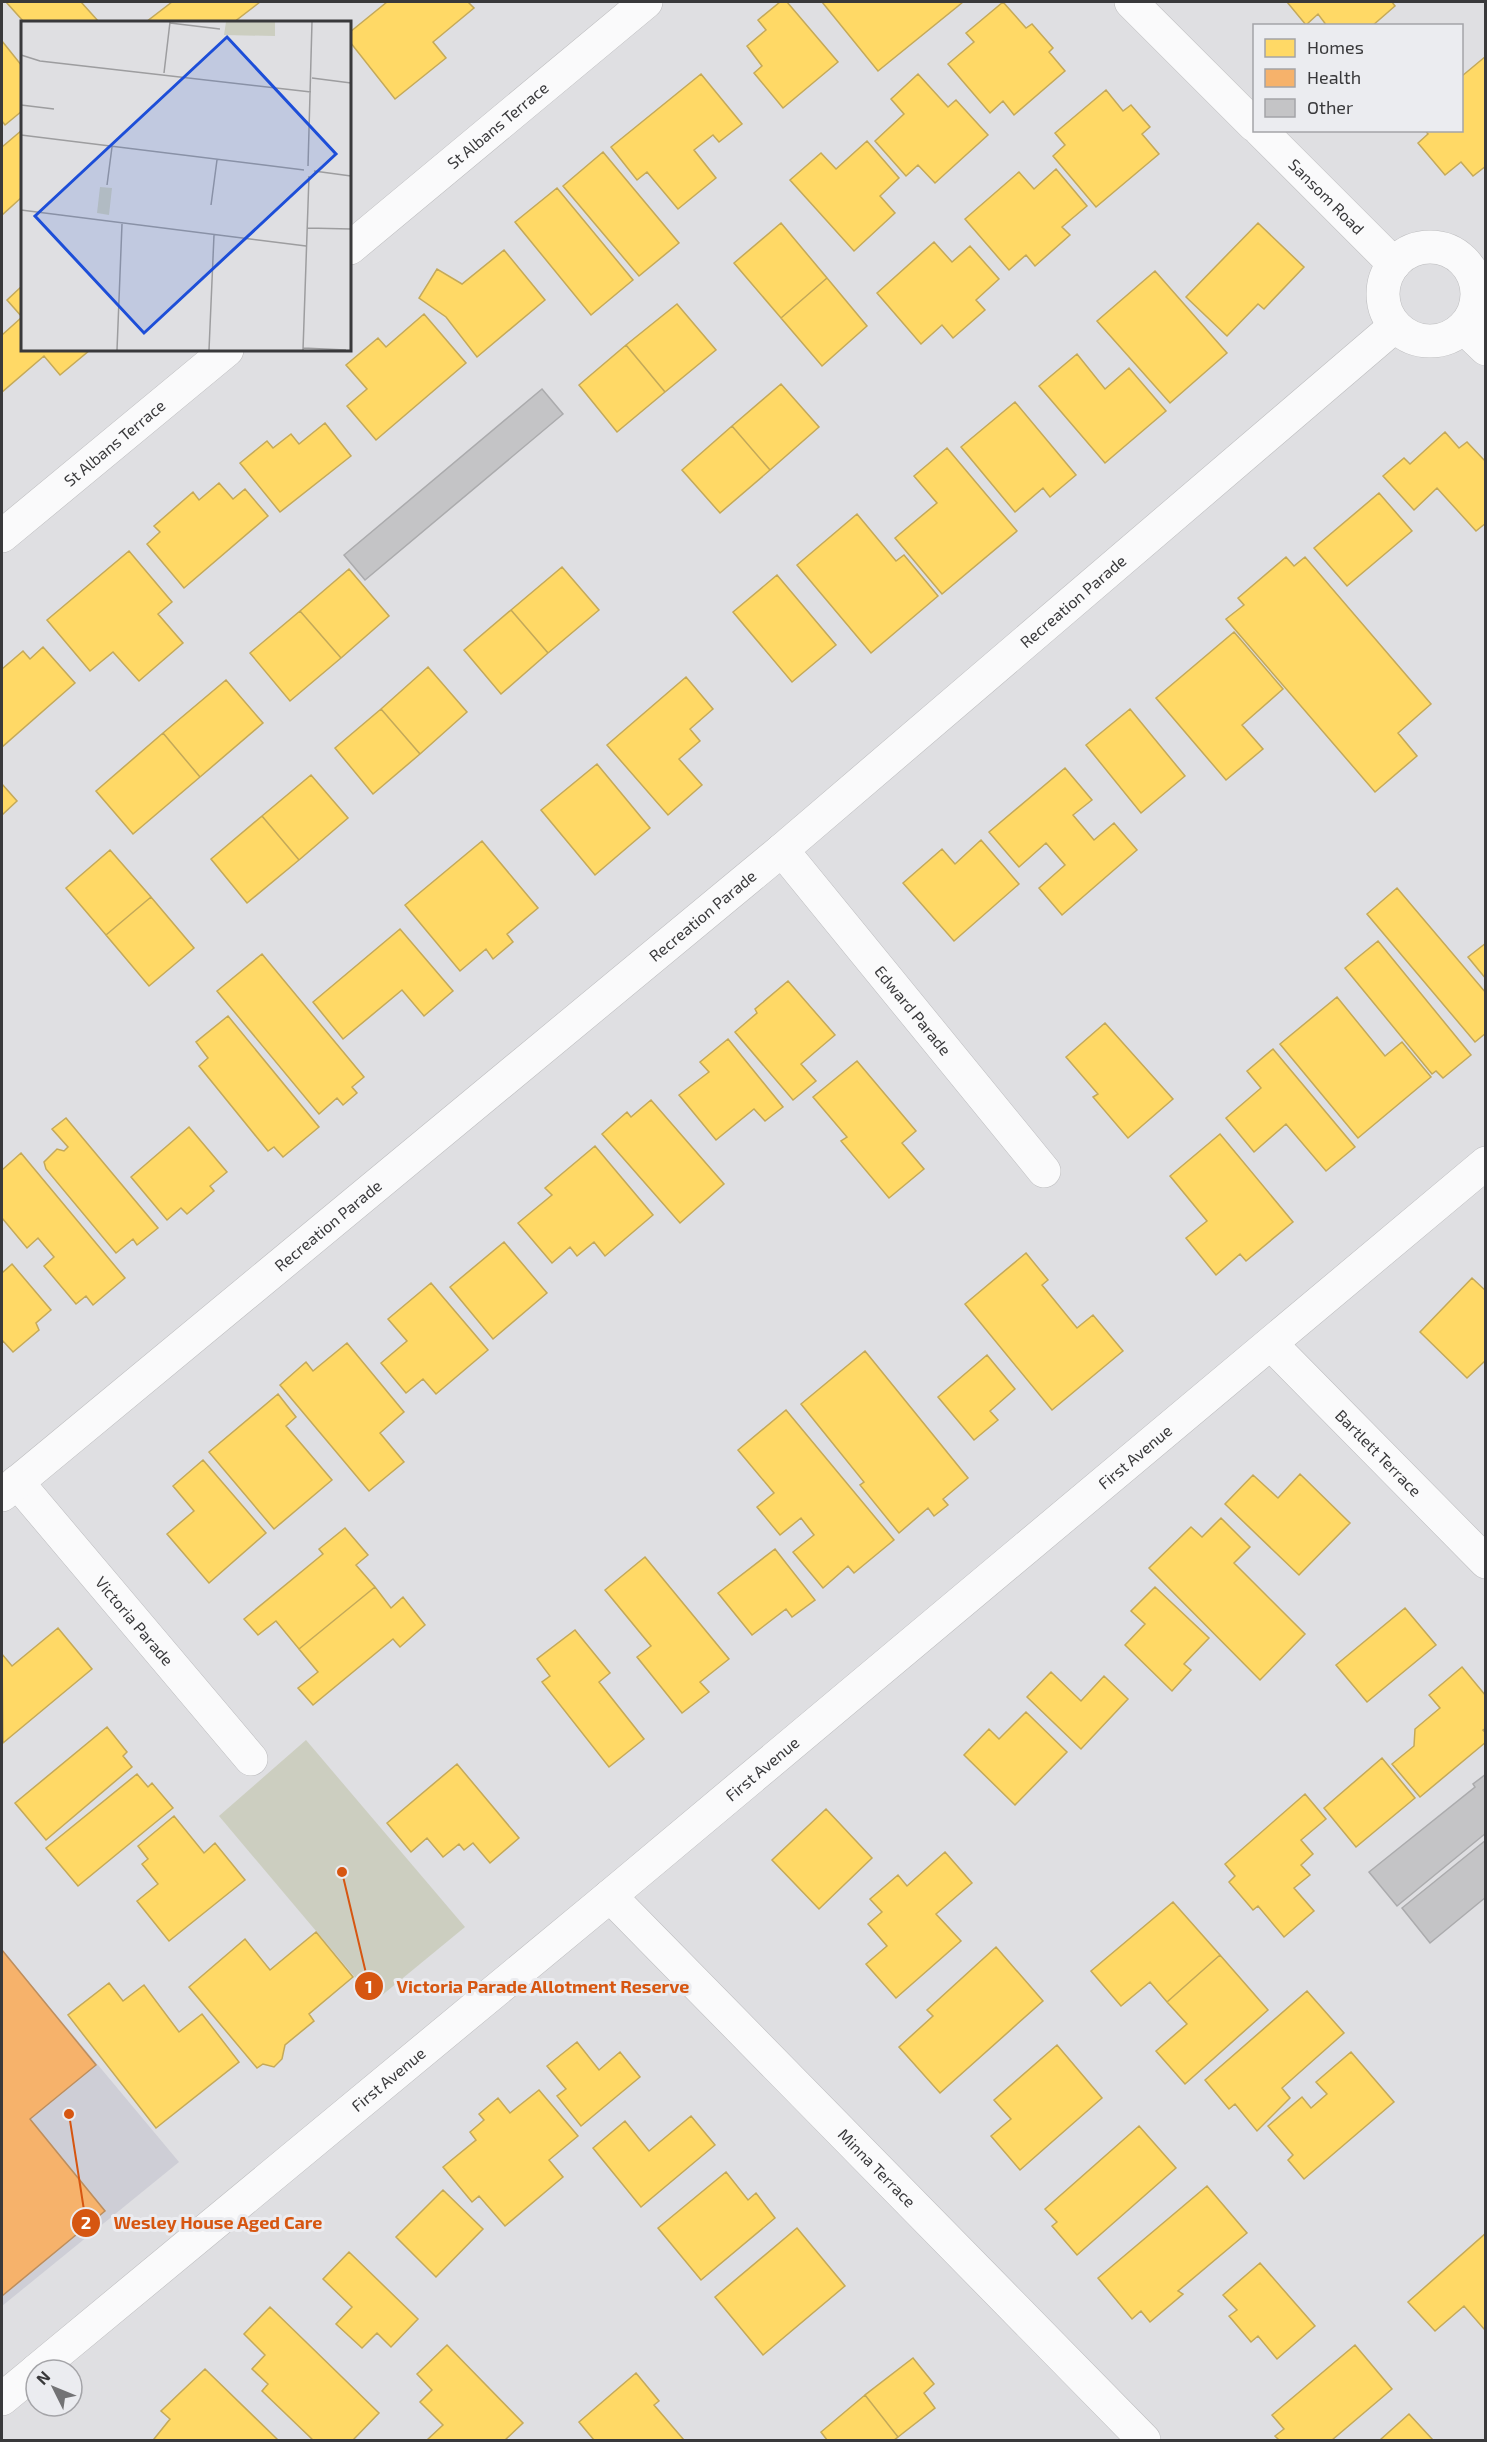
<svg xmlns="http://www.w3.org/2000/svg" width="1487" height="2442" font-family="'Exo 2',sans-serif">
	<rect width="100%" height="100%" fill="#dfdfe2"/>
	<path fill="#ceced6" d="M2,1950L179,2162L2,2306Z"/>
	<path fill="#cccec0" d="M306,1740L465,1927L375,2001L219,1816Z"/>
	<path fill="#ffd966" stroke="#c4a959" stroke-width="1.5" d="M6,2H81L99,22H24Z
		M172,2H260L234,22H146Z
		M387,2H468L474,8L433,42L446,58L395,99L350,42V32Z
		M780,2H787L838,62L783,108L754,73L762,66L747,46L766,30L758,20Z
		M822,2H963L878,71Z
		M1003,2L1026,28L1032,24L1053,48L1049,52L1065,71L1014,115L1003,101L990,113L948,64L974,42L966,33Z
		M1287,2H1392L1395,6L1372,26H1327L1318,14L1306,25Z
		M2,41L22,66V111L5,125L2,121Z
		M1486,56V166L1473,176L1461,162L1445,175L1418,143L1428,134L1425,130H1462V76Z
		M701,74L742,124L719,142L713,135L694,150L716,178L678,209L647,172L637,180L611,147Z
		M918,74L948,107L956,100L988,135L935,183L918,165L906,176L875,141L904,114L891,99Z
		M1106,90L1123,111L1131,105L1150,127L1142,134L1159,154L1096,207L1053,156L1065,145L1055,133Z
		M22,130V197L2,215V147Z
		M867,141L899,178L880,196L895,213L854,251L790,180L821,153L836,169Z
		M603,152L679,243L639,276L563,186Z
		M1056,169L1087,206L1062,227L1070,235L1035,266L1026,255L1009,270L965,219L1019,172L1034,189Z
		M557,188L633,280L591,315L515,222Z
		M781,223L827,278L781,318L734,263Z
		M1258,223L1304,267L1264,309L1258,304L1227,336L1186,297Z
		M934,242L952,262L970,246L999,279L976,300L985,310L953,338L942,325L921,344L877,293Z
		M504,250L545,300L477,357L446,317L419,298L437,269L462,284Z
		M1155,271L1227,353L1170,403L1097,321Z
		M827,278L867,326L822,366L781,318Z
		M22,286V350H90L60,375L44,356L2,392V335L22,317L7,300Z
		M677,304L716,350L665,392L626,345Z
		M424,314L466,363L376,440L347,406L367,389L346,365L378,338L386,347Z
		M626,345L665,392L617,432L579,385Z
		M1077,354L1105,389L1129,368L1166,411L1105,463L1039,386Z
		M781,384L819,427L770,470L732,426Z
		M1015,402L1076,475L1050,497L1043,488L1015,512L961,447Z
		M325,423L351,456L280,512L240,463L267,441L273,448L291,434L299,444Z
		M732,426L770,470L720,513L682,470Z
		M1445,432L1459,448L1467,442L1486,462V523L1476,531L1437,488L1414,510L1383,476L1404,458L1410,464Z
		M947,448L1017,531L942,594L895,538L937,503L914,476Z
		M219,483L233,499L245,489L268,516L184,588L147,544L160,532L154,526L193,492L199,500Z
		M1379,493L1412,531L1347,586L1314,548Z
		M857,514L896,561L904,555L938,596L871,653L797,565Z
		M129,551L172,602L158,614L183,643L139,681L113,652L90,671L47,620Z
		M1286,557L1294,566L1305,557L1431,704L1398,733L1417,756L1375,792L1226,619L1244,605L1238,598Z
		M562,567L599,610L548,653L511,610Z
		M349,569L389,616L341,658L300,611Z
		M777,575L836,645L792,682L733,612Z
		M511,610L548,653L501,694L464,650Z
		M300,611L341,658L290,701L250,653Z
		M1234,632L1283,689L1242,725L1263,749L1226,780L1156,698Z
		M43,647L75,683L2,747V669L23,651L30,659Z
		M428,667L467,712L420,754L381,709Z
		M686,677L713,709L690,729L700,741L679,759L702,785L668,815L607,745Z
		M226,680L263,723L200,777L163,733Z
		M381,709L420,754L373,794L335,748Z
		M1130,709L1185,776L1141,813L1086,745Z
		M163,733L200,777L133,834L96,791Z
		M597,764L650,828L595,875L541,810Z
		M1065,768L1092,800L1073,815L1094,840L1114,823L1137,850L1062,915L1039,888L1065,865L1046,843L1019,867L989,832Z
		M311,775L348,818L299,860L262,816Z
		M2,784L17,801L2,815Z
		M262,816L299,860L247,903L211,859Z
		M981,840L1019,884L954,941L903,883L942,849L955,864Z
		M482,841L538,908L507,934L513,942L493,959L486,949L460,971L405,905Z
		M110,850L151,897L106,935L66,888Z
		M1397,888L1486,993V1033L1475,1042L1367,914Z
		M151,897L194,948L149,986L106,935Z
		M400,929L453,991L424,1016L402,990L343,1039L313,1002Z
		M1378,941L1471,1055L1443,1078L1436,1071L1432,1074L1345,968Z
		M1486,943V979L1468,957Z
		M262,954L364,1077L352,1087L357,1093L343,1105L337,1098L319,1114L217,991Z
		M788,981L835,1035L801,1064L816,1081L793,1100L735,1032L757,1013L755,1009Z
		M1337,997L1385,1056L1402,1042L1431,1077L1358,1138L1280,1044Z
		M228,1016L319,1127L283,1157L274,1147L268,1151L199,1066L208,1058L196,1042Z
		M1105,1023L1173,1099L1128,1138L1093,1097L1098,1094L1066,1057Z
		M728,1039L783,1107L765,1121L754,1109L716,1140L679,1095L709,1072L700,1062Z
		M1273,1049L1355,1147L1326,1171L1286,1124L1254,1152L1226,1118L1261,1088L1247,1071Z
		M857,1061L916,1131L902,1143L924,1169L889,1198L841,1141L847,1137L813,1097Z
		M651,1100L724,1184L680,1223L602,1134L627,1112L631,1117Z
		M66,1118L158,1228L137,1245L133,1239L116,1253L46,1169L44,1162L57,1149L64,1151L68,1147L52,1129Z
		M189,1127L227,1172L210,1186L214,1191L187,1214L181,1208L167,1220L131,1177Z
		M1220,1134L1293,1222L1246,1261L1240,1254L1216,1275L1186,1238L1207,1221L1170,1176Z
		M595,1146L653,1215L605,1256L594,1242L577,1256L570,1247L552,1263L518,1223L552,1195L545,1188Z
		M21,1153L125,1278L93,1305L86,1296L76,1304L44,1266L54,1257L38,1238L27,1248L2,1218V1170Z
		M504,1242L547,1293L493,1339L450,1287Z
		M1026,1253L1048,1280L1042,1285L1077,1328L1093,1315L1123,1351L1052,1410L965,1304Z
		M12,1264L51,1310L36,1323L39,1330L13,1352L3,1341L2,1342V1273Z
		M1472,1278L1486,1291V1360L1467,1378L1420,1332Z
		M431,1283L488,1350L436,1394L423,1379L406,1393L381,1363L407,1341L388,1319Z
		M347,1343L404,1412L380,1433L404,1462L369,1491L280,1385L306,1362L313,1371Z
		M865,1351L968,1478L943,1499L948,1505L934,1516L928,1508L899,1533L860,1485L864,1482L801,1404Z
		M987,1355L1015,1389L990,1411L998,1420L974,1440L938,1397Z
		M278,1394L296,1417L286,1426L332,1480L274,1529L209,1452Z
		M786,1410L894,1540L854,1573L848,1566L823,1588L793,1552L814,1535L801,1518L780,1535L757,1507L774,1493L738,1450Z
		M203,1460L266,1533L209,1583L167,1534L194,1511L173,1486Z
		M1300,1474L1350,1523L1299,1575L1225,1504L1253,1475L1278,1498Z
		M1221,1518L1250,1547L1234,1563L1305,1634L1260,1680L1149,1568L1191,1527L1202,1537Z
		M345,1528L368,1555L356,1565L375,1587L299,1649L276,1621L258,1635L244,1619L323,1554L319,1549Z
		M775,1549L815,1600L792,1617L786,1609L752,1635L718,1593Z
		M645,1557L729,1659L700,1682L709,1692L682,1713L637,1657L651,1646L605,1590Z
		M375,1587L391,1608L403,1597L425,1625L400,1647L393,1639L313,1705L298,1688L318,1672L299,1649Z
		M1155,1587L1209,1638L1184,1664L1191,1670L1172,1691L1125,1645L1145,1624L1131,1611Z
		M1405,1608L1436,1645L1367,1702L1336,1665Z
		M58,1628L92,1669L3,1743L2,1654L12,1666Z
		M575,1630L610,1673L599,1682L644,1739L609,1767L542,1682L550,1676L537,1659Z
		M1462,1667L1486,1696V1728L1483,1730L1486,1733V1742L1420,1797L1392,1764L1414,1746L1415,1729L1440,1708L1429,1695Z
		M1051,1672L1081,1701L1104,1676L1128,1699L1081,1749L1027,1697Z
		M1026,1712L1067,1752L1015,1805L964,1755L989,1729L999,1739Z
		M107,1727L127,1752L123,1756L132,1767L46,1840L15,1803Z
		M1382,1758L1415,1798L1356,1847L1324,1808Z
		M457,1764L519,1838L490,1863L473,1843L464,1850L459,1844L443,1857L427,1838L411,1852L387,1823Z
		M137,1774L148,1787L152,1783L173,1808L78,1886L46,1848Z
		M1305,1794L1326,1819L1301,1840L1313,1854L1301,1865L1310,1875L1294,1888L1314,1911L1284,1937L1258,1906L1253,1910L1229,1882L1235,1876L1225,1864Z
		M826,1809L872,1858L819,1909L772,1860Z
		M174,1816L204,1853L215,1843L245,1880L169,1941L137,1901L158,1884L142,1864L148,1859L138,1846Z
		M945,1852L972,1883L936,1914L961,1941L896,1998L866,1964L887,1946L868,1924L882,1912L870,1899L898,1875L907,1886Z
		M1173,1902L1220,1955L1167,2002L1150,1982L1121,2006L1091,1971Z
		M316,1932L353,1977L309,2014L314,2021L285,2045L282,2059L274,2067L263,2064L257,2068L189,1987L245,1939L270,1970Z
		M996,1947L1043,2001L940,2093L899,2047L933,2016L927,2010Z
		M1220,1955L1268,2010L1185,2084L1156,2051L1187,2024L1167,2002Z
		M109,1983L123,2001L144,1985L179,2032L202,2014L239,2062L156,2128L68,2015Z
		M1307,1991L1344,2033L1282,2088L1290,2098L1257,2131L1235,2104L1229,2109L1205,2080Z
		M577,2042L599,2070L620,2052L640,2077L581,2126L557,2096L566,2089L547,2066Z
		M1057,2045L1102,2098L1020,2170L991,2136L1011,2119L994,2100Z
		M1351,2052L1394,2102L1304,2179L1288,2160L1293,2155L1268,2126L1302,2097L1311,2108L1327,2094L1316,2082Z
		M539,2090L578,2136L549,2160L563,2177L505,2226L479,2196L472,2202L443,2167L476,2140L470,2132L484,2120L479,2114L498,2098L510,2113Z
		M691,2116L715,2145L641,2207L593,2148L625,2121L649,2151Z
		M1139,2126L1176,2168L1077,2255L1052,2226L1057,2222L1045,2209Z
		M726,2172L748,2200L756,2193L775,2218L701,2280L658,2228Z
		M1207,2186L1247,2233L1178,2291L1183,2294L1150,2322L1141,2311L1132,2319L1098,2278Z
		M443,2190L483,2229L436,2277L396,2237Z
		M797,2228L845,2286L763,2355L715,2297Z
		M1486,2233V2327L1484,2329L1464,2306L1435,2331L1408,2302Z
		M349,2252L418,2319L391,2347L377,2333L362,2348L336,2324L352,2307L323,2279Z
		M1260,2263L1315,2326L1277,2359L1258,2336L1251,2342L1229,2316L1237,2310L1223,2295Z
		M270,2307L379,2413L353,2440H313L262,2391L268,2384L252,2369L265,2355L244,2334Z
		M447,2345L523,2423L505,2440H427L443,2425L420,2402L432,2390L417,2374Z
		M1355,2345L1392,2389L1332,2440H1279L1275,2436L1284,2429L1272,2415Z
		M913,2358L934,2384L924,2393L935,2408L898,2437L865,2395Z
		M205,2369L278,2440H155L154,2439L170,2419L161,2411Z
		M636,2373L659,2401L654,2405L684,2440H594L579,2422Z
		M865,2395L898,2437L894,2440H827L821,2432Z
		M1409,2414L1433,2440H1380Z"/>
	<path fill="#f6b26b" stroke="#bd8e5d" stroke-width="1.5" d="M2,1950L96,2065L30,2119L105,2211L2,2296Z"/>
	<path fill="#c4c4c6" stroke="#ababad" stroke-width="1.5" d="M542,389L563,414L365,580L344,555Z
		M1486,1774V1833L1397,1906L1369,1872L1475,1787L1473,1784Z
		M1486,1840V1897L1430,1943L1402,1908Z"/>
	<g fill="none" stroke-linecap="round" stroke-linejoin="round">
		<g stroke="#bcbcbe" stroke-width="34">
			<g id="minor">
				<path d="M1131,2L1254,125"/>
				<path id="s1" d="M1260,130L1394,264"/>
				<circle cx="1430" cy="294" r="47"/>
				<path id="s2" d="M350,248L646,2"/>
				<path d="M1464,328L1486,349"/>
				<path id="s3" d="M2,536L227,350"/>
				<path id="s4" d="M782,850L1044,1171"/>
				<path id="s5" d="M1271,1344L1486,1562"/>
				<path id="s6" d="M17,1482L251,1759"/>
				<path id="s7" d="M2,1495L782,850L1395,326"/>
				<path id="s8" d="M610,1896L1144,2440"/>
				<path id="s9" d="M37,2370L610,1896L1486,1163"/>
				<path d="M2,2399L36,2371"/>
			</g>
		</g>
		<use href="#minor" stroke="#fafafb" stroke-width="33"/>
	</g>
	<g text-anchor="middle" stroke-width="6" stroke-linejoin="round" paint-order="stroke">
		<g font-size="16" fill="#39393b" stroke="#ebecf0">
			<text dy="6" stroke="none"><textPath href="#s2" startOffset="192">St Albans Terrace</textPath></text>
			<text dy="6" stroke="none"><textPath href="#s1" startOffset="94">Sansom Road</textPath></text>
			<text dy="6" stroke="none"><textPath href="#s3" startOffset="146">St Albans Terrace</textPath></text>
			<text dy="6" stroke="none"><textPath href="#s7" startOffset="1395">Recreation Parade</textPath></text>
			<text dy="6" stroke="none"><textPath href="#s7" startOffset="909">Recreation Parade</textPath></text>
			<text dy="6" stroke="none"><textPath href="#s4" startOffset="207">Edward Parade</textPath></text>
			<text dy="6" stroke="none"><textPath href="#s7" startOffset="423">Recreation Parade</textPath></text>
			<text dy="6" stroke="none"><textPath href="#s5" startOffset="153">Bartlett Terrace</textPath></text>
			<text dy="6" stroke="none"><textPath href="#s9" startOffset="1428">First Avenue</textPath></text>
			<text dy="6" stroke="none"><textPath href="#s6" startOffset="182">Victoria Parade</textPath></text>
			<text dy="6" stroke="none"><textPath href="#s9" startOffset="942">First Avenue</textPath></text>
			<text dy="6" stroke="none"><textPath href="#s9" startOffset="456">First Avenue</textPath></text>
			<text dy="6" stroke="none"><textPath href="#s8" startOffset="381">Minna Terrace</textPath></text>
		</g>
	</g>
	<g transform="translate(21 21)">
		<rect width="330" height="330" fill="#dfdfe2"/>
		<path d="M205,1H254V15L203,14ZM79,166L91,167L88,194L76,192Z" fill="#cccec0"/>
		<path fill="none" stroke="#9d9d9f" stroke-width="1.5" d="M149,2L199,8M0,34L19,40L290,71M143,52L149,1M291,57L330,62M0,84L33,88M0,114L283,149M287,145L291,1M293,150L330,155M86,164L91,126M190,184L196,139M0,189L285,225M286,207L330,208M282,327L325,329M96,329L101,203M188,329L193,214M282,329L288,155"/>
		<path fill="#1d4ed8" fill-opacity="0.15" stroke="#1d4ed8" stroke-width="3" d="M206,16L315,133L123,312L14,195Z"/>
		<rect width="330" height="330" fill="none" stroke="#39393b" stroke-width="3"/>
	</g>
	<path fill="none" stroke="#d65611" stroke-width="2" d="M342 1872L369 1986M69 2114L86 2223"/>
	<g fill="#d65611" stroke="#ebecf0" stroke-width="2">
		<circle cx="342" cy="1872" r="6"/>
		<circle cx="69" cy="2114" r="6"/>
		<circle cx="369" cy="1986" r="15"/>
		<circle cx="86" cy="2223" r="15"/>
	</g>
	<g font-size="18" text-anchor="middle" font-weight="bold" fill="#fff">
		<text x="369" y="1993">1</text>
		<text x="86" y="2229">2</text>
	</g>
	<g font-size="18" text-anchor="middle" font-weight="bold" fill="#d65611" stroke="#ebecf0" stroke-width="6" stroke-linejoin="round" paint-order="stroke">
		<text x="543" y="1993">Victoria Parade Allotment Reserve</text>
		<text x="218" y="2229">Wesley House Aged Care</text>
	</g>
	<rect width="1487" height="2442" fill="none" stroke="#39393b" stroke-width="6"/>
	<rect x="1253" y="24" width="210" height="108" fill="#ebecf0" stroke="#a4a4a8" stroke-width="1.5"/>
	<rect x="1265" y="39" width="30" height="18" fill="#ffd966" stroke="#a4a4a8" stroke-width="1.5"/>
	<text x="1307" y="54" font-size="18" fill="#39393b">Homes</text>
	<rect x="1265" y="69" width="30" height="18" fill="#f6b26b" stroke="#a4a4a8" stroke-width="1.5"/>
	<text x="1307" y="84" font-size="18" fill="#39393b">Health</text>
	<rect x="1265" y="99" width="30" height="18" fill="#c4c4c6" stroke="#a4a4a8" stroke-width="1.5"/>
	<text x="1307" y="114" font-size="18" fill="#39393b">Other</text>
	<g transform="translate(54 2388) rotate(313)"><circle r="28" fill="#ebecf0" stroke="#a4a4a8" stroke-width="1.5"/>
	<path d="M0-4.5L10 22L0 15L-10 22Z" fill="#737375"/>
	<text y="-9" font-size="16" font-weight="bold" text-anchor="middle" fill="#39393b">N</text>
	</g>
</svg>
